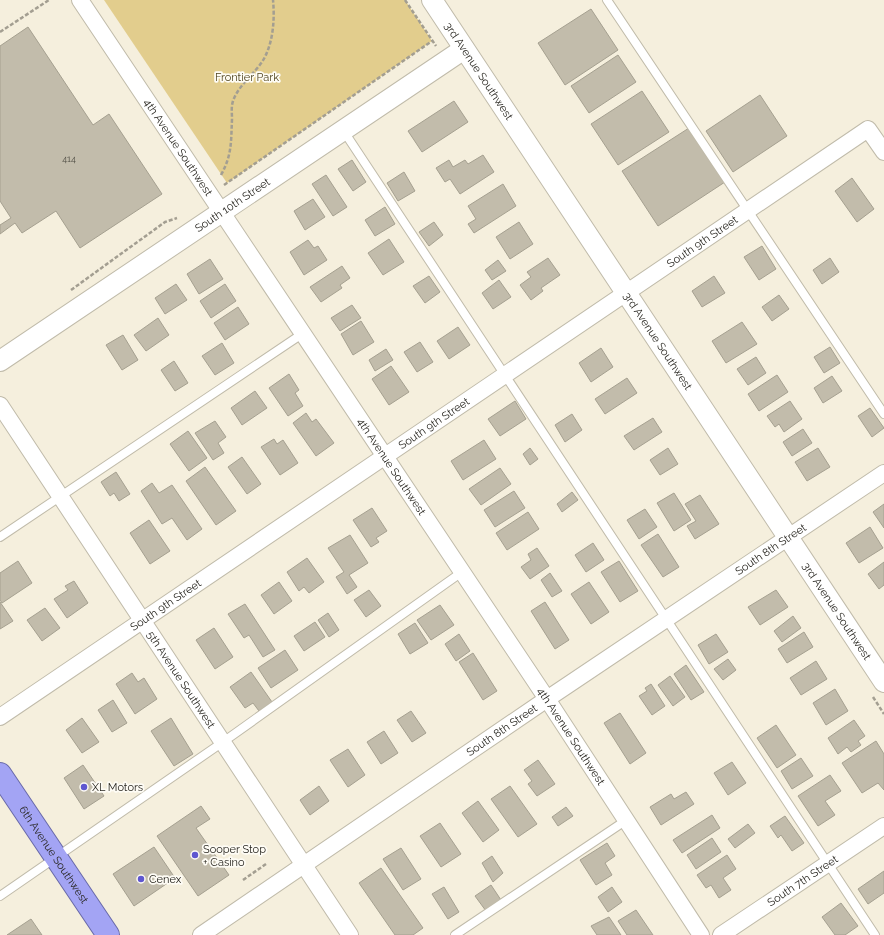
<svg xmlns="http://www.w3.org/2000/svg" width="884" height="935" font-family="Raleway,sans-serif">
	<rect width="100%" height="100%" fill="#f5efdd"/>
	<path fill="#e2cd8d" d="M104,0H405L432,41L227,183Z"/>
	<path fill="#c2bcab" stroke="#a5a090" d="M591,9L618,50L565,85L538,43Z
		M28,27L93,125L109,114L162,194L80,248L56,211L22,233L15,223L0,234V225L11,218L0,201V46Z
		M618,55L636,82L589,113L571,86Z
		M642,91L669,132L618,165L591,124Z
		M760,95L787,136L733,172L706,131Z
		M454,101L468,122L422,152L408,131Z
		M689,128L725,182L658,226L622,171Z
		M483,155L494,172L460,194L450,179L445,182L436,168L449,160L453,167L465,160L468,164Z
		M352,160L366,182L353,191L338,169Z
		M404,172L415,191L398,201L387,183Z
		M326,175L347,207L333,216L312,184Z
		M852,178L874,209L857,222L835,191Z
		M503,184L516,206L474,233L468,224L476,219L468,206Z
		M313,199L325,217L305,230L294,211Z
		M385,207L395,224L375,236L365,220Z
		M434,222L443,235L429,246L419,232Z
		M519,222L533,244L510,259L496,237Z
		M389,239L404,262L383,275L368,253Z
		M308,240L314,248L318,246L327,260L304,275L290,252Z
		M762,246L776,269L759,280L744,257Z
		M548,258L560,275L541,288L543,291L531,300L520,285L531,277L527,272Z
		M830,258L839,272L822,284L813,270Z
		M210,259L223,279L199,294L187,274Z
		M498,260L506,271L492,280L485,270Z
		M342,266L350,278L340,285L342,288L321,302L310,287Z
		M429,276L440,292L425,303L413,286Z
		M714,276L725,293L702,307L692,291Z
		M499,280L511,297L493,309L482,293Z
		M176,284L187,300L165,314L155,298Z
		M225,284L236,301L211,318L200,301Z
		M779,295L789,309L772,321L762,307Z
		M352,305L361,318L340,331L331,318Z
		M238,307L249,324L225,340L214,323Z
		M158,318L169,335L146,351L134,335Z
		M361,321L374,342L353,355L341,334Z
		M742,322L757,344L726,363L712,341Z
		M458,327L470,345L449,359L437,341Z
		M123,335L138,360L122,370L106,345Z
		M420,342L433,362L417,372L404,352Z
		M222,343L234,363L215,375L202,356Z
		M830,347L840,363L824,373L814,357Z
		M601,348L613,367L591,382L579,363Z
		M386,349L393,360L375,371L369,360Z
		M756,357L766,373L748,385L737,369Z
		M174,361L188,383L175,391L161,370Z
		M391,366L409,392L389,405L372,379Z
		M289,374L299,390L295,393L303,406L288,416L269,388Z
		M777,375L788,392L759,411L748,394Z
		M832,376L842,391L823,403L814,388Z
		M627,378L637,393L605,414L595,399Z
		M255,391L267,408L242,425L231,408Z
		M515,401L526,419L500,436L488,419Z
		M790,401L802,419L784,432L779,424L775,427L767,416Z
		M870,408L884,428L872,437L858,416Z
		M306,413L312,422L316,419L334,443L316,456L293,423Z
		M572,414L582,430L565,442L555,425Z
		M653,418L662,432L634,450L624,436Z
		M215,421L226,437L218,443L224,453L213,460L195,433Z
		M803,429L812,443L792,456L783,442Z
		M188,431L207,458L189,471L170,444Z
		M274,439L277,444L283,440L298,463L280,475L261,447Z
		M484,440L496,459L463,480L451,461Z
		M530,448L538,459L530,465L523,454Z
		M668,448L678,464L660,475L650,460Z
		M818,448L830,467L807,481L795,462Z
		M242,457L261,484L247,494L228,467Z
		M205,467L236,511L216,525L186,481Z
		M500,468L511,484L481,505L469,489Z
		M116,472L130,494L119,501L114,493L110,496L101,482Z
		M152,483L159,493L172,485L202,529L187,540L172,518L162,524L141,491Z
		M514,491L525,508L495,527L484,510Z
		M572,492L578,500L562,512L557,504Z
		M674,493L691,520L674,531L657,503Z
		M700,495L719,524L695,539L687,526L696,521L685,504Z
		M884,504V528L873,512Z
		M372,508L387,531L376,538L379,542L371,547L353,520Z
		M645,509L657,527L639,539L627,520Z
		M528,512L539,529L507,550L496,533Z
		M149,520L170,551L150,564L130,533Z
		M870,527L883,548L859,563L846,543Z
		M658,534L679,567L663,577L641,545Z
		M350,535L368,563L349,575L357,587L347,594L336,577L344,572L328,548Z
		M593,543L604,560L586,572L575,555Z
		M537,548L549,566L530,579L521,567L531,560L528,554Z
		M307,558L324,582L309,593L304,587L299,591L287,572Z
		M18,561L32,583L2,603L0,600V573Z
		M619,561L638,591L620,602L601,572Z
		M884,562V585L879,589L868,574Z
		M550,573L562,591L552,597L541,580Z
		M74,581L88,603L67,618L54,599L68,590L65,586Z
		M279,582L292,601L274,614L261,595Z
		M589,582L609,612L591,624L571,594Z
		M369,590L381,606L366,617L354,600Z
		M776,590L788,607L760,625L748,607Z
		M0,602L13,621L0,629Z
		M545,602L569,640L555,649L531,611Z
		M245,604L275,650L263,657L249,635L244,638L228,614Z
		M440,605L454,625L431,640L417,620Z
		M45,608L60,628L42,641L27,620Z
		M328,613L339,630L329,637L318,620Z
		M793,616L801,628L782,642L774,631Z
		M315,622L325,637L304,651L294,636Z
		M415,623L428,643L410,654L398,634Z
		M214,628L233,657L215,669L196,640Z
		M804,632L813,647L787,663L778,649Z
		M459,634L470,651L456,661L445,644Z
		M716,634L728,652L709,664L698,645Z
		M285,650L298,670L271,688L258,668Z
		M473,653L497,691L483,700L459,662Z
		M728,659L736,670L723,680L714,669Z
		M816,661L827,679L801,695L790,678Z
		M686,665L704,692L691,700L674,674Z
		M251,672L272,702L259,711L253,703L245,708L230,687Z
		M132,673L138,682L144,678L157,699L135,714L116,684Z
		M670,676L685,697L673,706L658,685Z
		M651,684L665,706L652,715L639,696L647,691L645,688Z
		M835,689L848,711L826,725L813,703Z
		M113,700L127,723L112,732L98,710Z
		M411,711L426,733L412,742L397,720Z
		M620,713L646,753L630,764L604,723Z
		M82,718L99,742L82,753L66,730Z
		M171,718L193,754L174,766L151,731Z
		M854,720L865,736L858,741L861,745L851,752L847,747L838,754L828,738Z
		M776,725L796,755L777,768L757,738Z
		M384,731L398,753L381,764L367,742Z
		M876,741L884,754V790L878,783L862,793L842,763Z
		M348,749L365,775L348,787L330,760Z
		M801,758L813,776L792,789L781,771Z
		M538,760L555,784L537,796L528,784L532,781L524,770Z
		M732,762L746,783L728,795L714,773Z
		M83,765L104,796L84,809L64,778Z
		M830,775L841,791L825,801L835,815L818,826L798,796Z
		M319,786L329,801L310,815L300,800Z
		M510,786L537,824L518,837L491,799Z
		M686,792L694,804L661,825L650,807L671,794L674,799Z
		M478,801L499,830L483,842L462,813Z
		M201,806L210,819L196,828L229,875L198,896L157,836Z
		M566,807L573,816L558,826L552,817Z
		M712,815L720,828L682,853L673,840Z
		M785,816L804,843L792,851L781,835L778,838L770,826Z
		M440,823L461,854L441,867L420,836Z
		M748,824L755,833L735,848L728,839Z
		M712,838L721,852L696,869L687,855Z
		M607,843L615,856L605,863L612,875L596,885L580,860Z
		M154,847L175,878L134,906L113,874Z
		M401,848L421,879L403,890L383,859Z
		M727,855L736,869L723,878L731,890L719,898L711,885L706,888L697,875Z
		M492,856L503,873L493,882L482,863Z
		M381,868L423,928L413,935H395L359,883Z
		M884,871V893L868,904L858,889Z
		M491,885L501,900L486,911L475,896Z
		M444,887L459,912L448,919L432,894Z
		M612,887L622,902L608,912L598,897Z
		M841,903L858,926L845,935H835L822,917Z
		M636,910L653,935H627L618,921Z
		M609,917L621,935H597L591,926Z
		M31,919L42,935H7Z"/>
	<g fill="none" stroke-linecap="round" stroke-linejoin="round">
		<g stroke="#c0bbaa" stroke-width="10">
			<path id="service" d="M607,0L884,414
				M343,130L875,935
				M0,537L302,334
				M0,896L223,742L462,572
				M455,935L625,821"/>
		</g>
		<g stroke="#c0bbaa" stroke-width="18">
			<g id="minor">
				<path id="s1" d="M80,0L547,699L701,935"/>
				<path id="s2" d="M0,405L350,935"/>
				<path id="s3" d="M0,717L868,129L884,152"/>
				<path id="s4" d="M201,935L547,699L884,473"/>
				<path id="s5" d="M721,935L884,826"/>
			</g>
		</g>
		<g stroke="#c0bbaa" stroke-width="22">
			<g id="tertiary">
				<path id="s6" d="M432,0L884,682"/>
				<path id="s7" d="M0,361L464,49"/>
			</g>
		</g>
		<g stroke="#696aa8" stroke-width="24">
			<g id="trunk">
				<path id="s8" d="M0,774L108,935"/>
			</g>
		</g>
		<path stroke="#a39e91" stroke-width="2.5" stroke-dasharray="4 2" stroke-linecap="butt" d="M405,0L436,46
			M0,32L49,0
			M221,175C232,155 231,142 232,119C232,113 231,107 233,101C238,86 253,75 262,62C273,45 275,20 273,0
			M224,185L432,41
			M71,290L165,222L177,218
			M873,697L884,714
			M243,880L266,864"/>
		<use href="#service" stroke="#fff" stroke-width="8"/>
		<use href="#minor" stroke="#fff" stroke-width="16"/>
		<use href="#tertiary" stroke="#fff" stroke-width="20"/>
		<use href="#trunk" stroke="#a3a4f4" stroke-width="22"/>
	</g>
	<g fill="#5f57d0" stroke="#fefcf5" stroke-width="1.5">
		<circle cx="84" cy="787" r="4"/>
		<circle cx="195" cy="855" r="4"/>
		<circle cx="141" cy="879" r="4"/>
	</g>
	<g text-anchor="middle" stroke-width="3.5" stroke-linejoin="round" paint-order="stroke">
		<g font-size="9" fill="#4e4c43">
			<text x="69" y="162">414</text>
		</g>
		<g font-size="11" fill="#282620" stroke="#fefcf5">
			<text dy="4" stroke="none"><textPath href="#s6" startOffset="85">3rd Avenue Southwest</textPath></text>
			<text dy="4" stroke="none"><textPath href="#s1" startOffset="177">4th Avenue Southwest</textPath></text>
			<text dy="4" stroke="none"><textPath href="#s7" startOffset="280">South 10th Street</textPath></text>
			<text dy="4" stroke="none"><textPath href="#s3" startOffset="848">South 9th Street</textPath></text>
			<text dy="4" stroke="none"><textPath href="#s6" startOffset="409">3rd Avenue Southwest</textPath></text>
			<text dy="4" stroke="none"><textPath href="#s3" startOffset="524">South 9th Street</textPath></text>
			<text dy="4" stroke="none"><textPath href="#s1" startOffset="561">4th Avenue Southwest</textPath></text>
			<text dy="4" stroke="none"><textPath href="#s4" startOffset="688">South 8th Street</textPath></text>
			<text dy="4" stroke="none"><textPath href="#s3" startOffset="200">South 9th Street</textPath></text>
			<text dy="4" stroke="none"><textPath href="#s6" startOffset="733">3rd Avenue Southwest</textPath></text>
			<text dy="4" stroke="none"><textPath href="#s2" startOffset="329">5th Avenue Southwest</textPath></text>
			<text dy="4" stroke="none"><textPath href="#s4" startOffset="364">South 8th Street</textPath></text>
			<text dy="4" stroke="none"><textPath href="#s1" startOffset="885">4th Avenue Southwest</textPath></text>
			<text dy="4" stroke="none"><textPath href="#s8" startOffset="97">6th Avenue Southwest</textPath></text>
			<text dy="4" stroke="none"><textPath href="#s5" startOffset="98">South 7th Street</textPath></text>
		</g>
		<g font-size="11" fill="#4f431e" stroke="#fefcf5">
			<text x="247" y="81">Frontier Park</text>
		</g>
		<g font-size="11" fill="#282620" stroke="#fefcf5" text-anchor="start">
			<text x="92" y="791">XL Motors</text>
			<text x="203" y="853">Sooper Stop<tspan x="203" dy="13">+ Casino</tspan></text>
			<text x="149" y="883">Cenex</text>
		</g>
	</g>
</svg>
